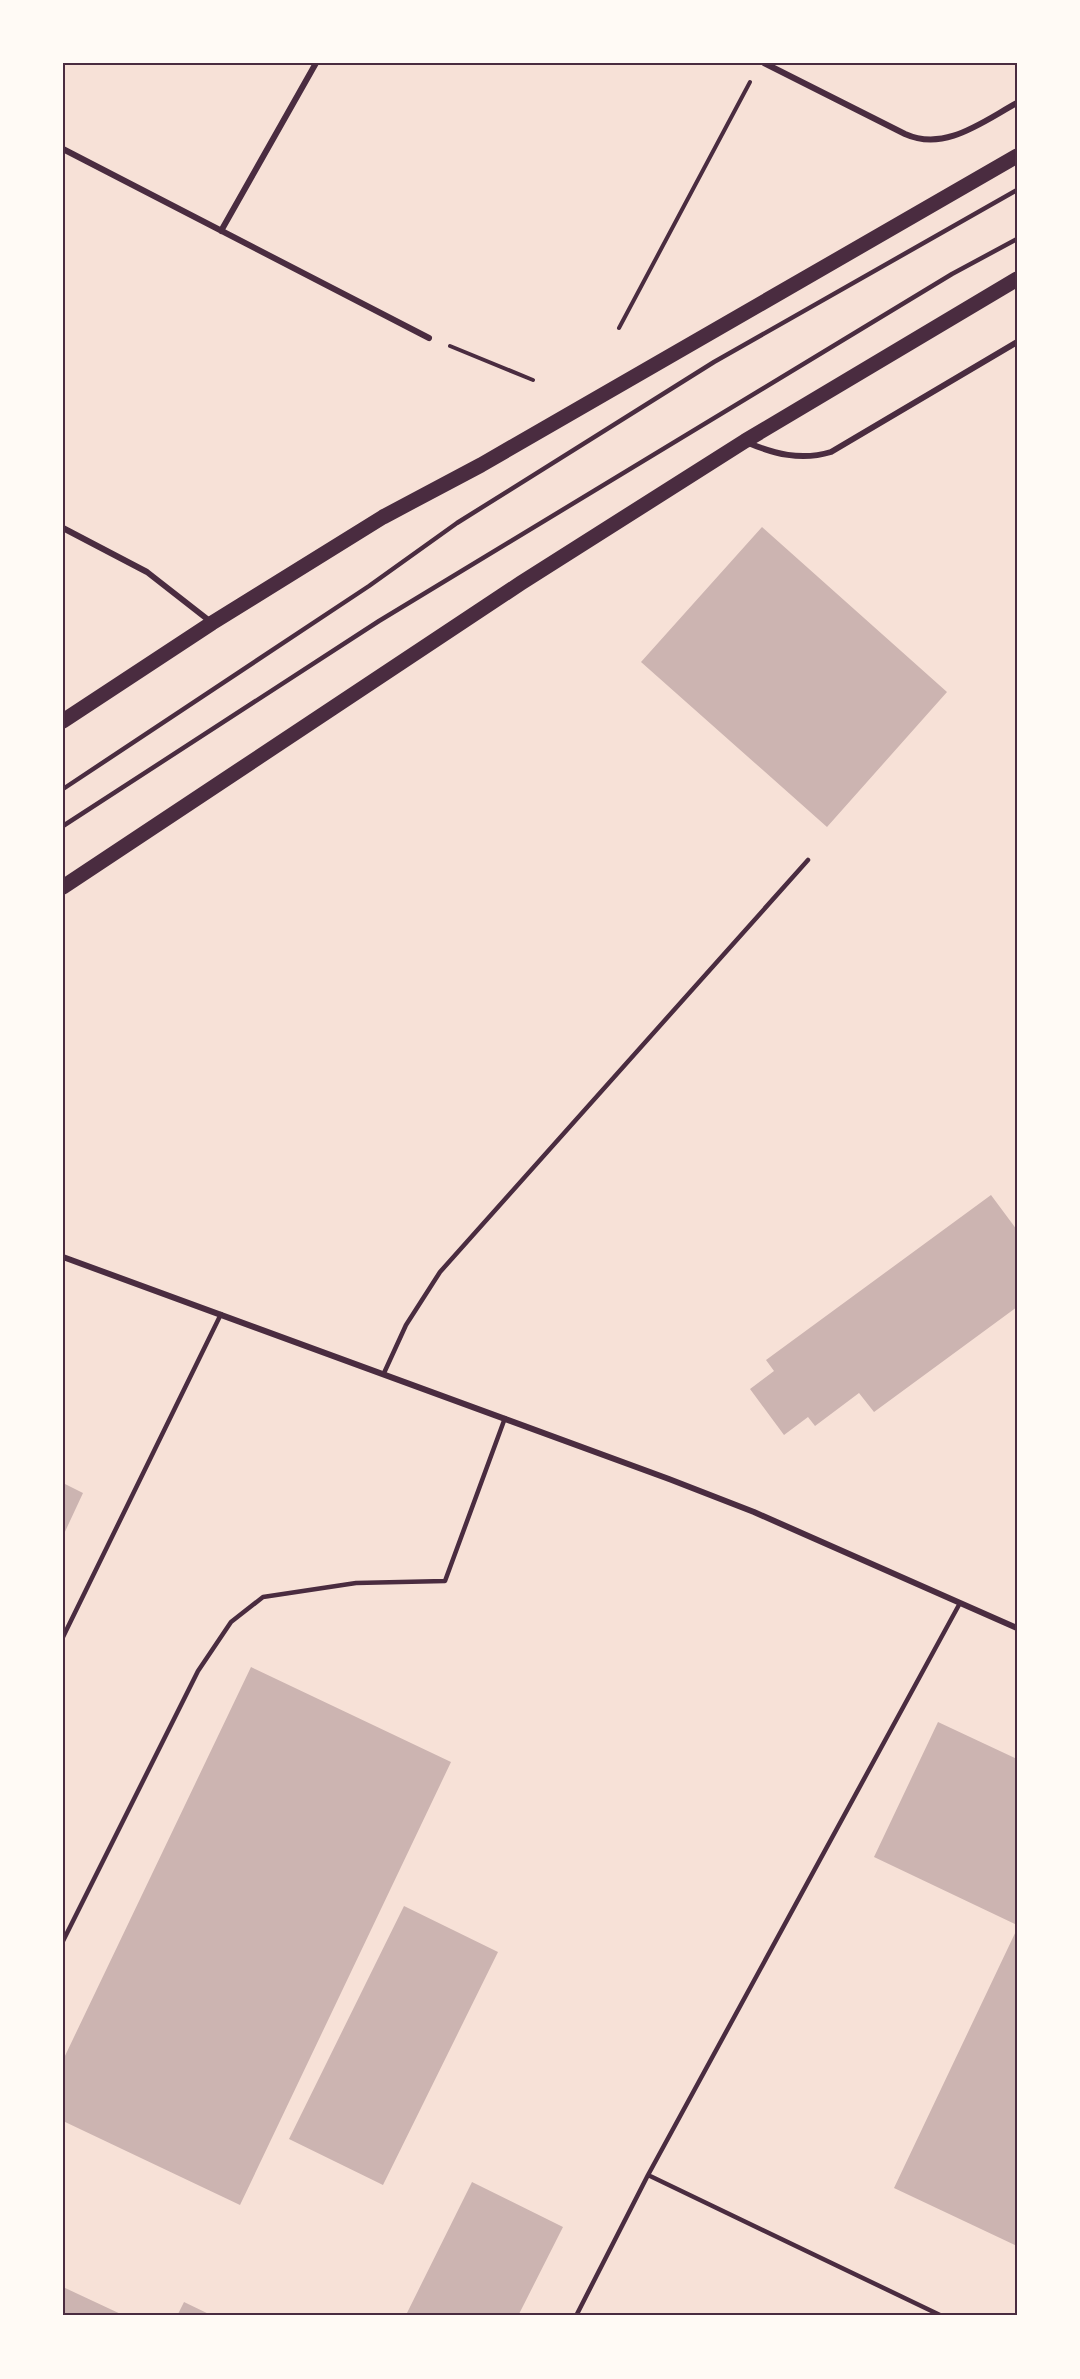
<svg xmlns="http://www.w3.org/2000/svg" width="1080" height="2379" font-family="Helvetica,sans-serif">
	<rect width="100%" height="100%" fill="#f7e1d7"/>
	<path fill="#ccb4b1" d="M762,527L947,692L827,827L641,662Z
		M991,1195L1017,1230V1307L874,1412L859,1393L815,1426L808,1417L784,1435L750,1389L774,1371L766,1360Z
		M63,1483L83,1493L63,1536Z
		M251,1667L451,1762L240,2205L63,2121V2060Z
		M938,1722L1017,1759V1925L874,1857Z
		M404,1906L498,1952L383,2185L289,2139Z
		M1017,1929V2246L894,2188Z
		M472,2182L563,2227L518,2316H409L406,2315Z
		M63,2287L125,2316H63Z
		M184,2302L213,2316H177Z"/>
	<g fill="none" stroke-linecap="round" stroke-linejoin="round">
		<path stroke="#4a2c40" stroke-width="4" d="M619,328L750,82
			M450,346L533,380"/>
		<path stroke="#4a2c40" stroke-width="4.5" d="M63,789L369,586L457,523L714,362L1017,190
			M63,826L379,621L952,274L1017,239
			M384,1373L406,1325L440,1272L808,860
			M63,1637L221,1314
			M63,1941L198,1671L231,1622L263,1597L356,1583L445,1581L505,1418
			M648,2175L942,2316
			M576,2316L648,2175L960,1603"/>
		<path stroke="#4a2c40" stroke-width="6" d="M764,63L905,134C945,152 982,122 1017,103
			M63,149L429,338
			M221,231L316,63
			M746,442C774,454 801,461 831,452L1017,342
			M63,528L147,572L211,622
			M63,1257L669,1479L754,1512L1017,1628"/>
		<path stroke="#4a2c40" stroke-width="15" d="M63,721L212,623L383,517L481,465L1017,156
			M63,887L521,583L745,441L1017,279"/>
	</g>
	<rect width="1080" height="2379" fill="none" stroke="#fffaf5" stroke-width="129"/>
	<rect x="64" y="64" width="952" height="2250" fill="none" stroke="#4a2c40" stroke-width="2"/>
</svg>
